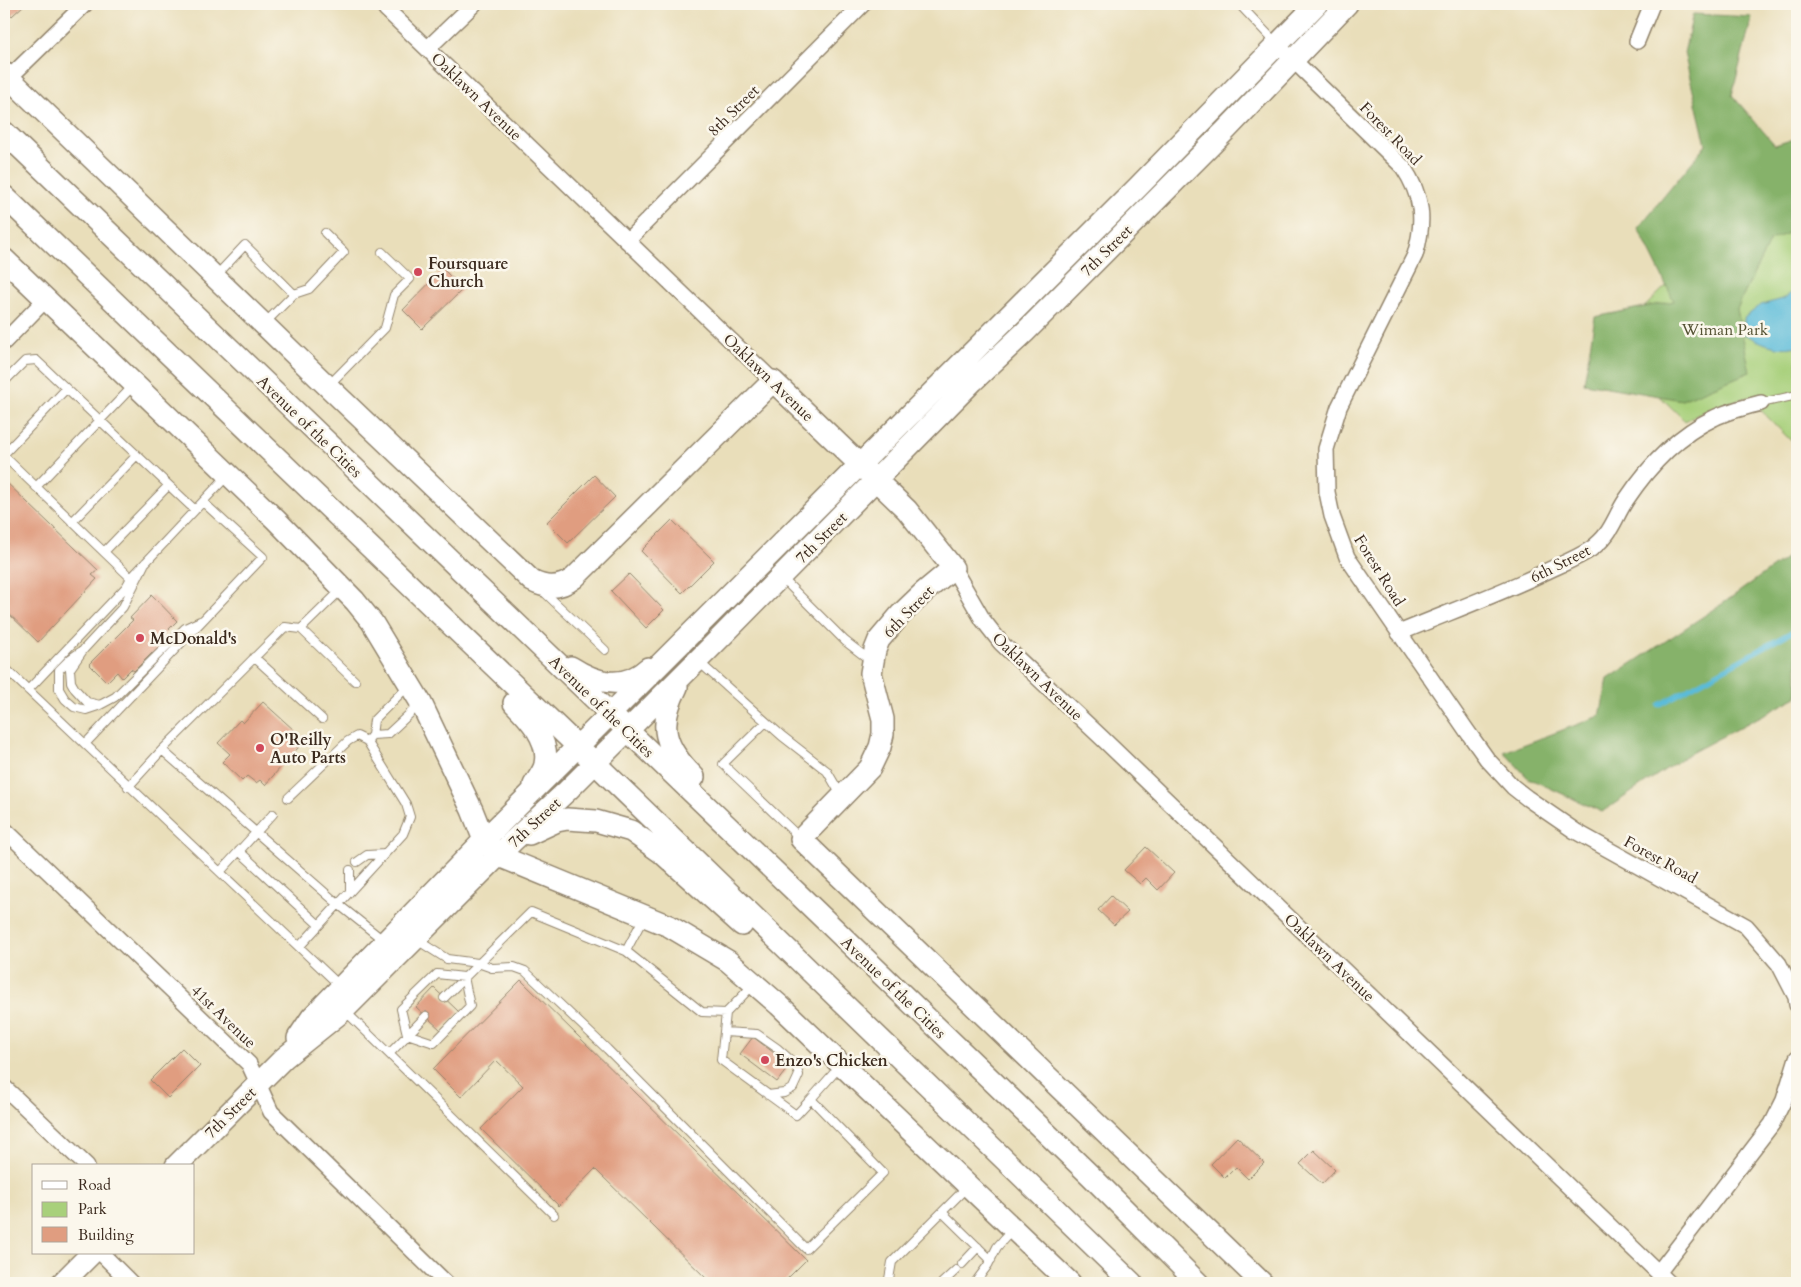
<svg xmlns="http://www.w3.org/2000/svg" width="1801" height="1287" font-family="Cardo,serif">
	<rect width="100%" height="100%" fill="#fbf7ec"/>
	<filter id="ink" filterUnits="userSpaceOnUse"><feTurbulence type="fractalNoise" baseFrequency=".02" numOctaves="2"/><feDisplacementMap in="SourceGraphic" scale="10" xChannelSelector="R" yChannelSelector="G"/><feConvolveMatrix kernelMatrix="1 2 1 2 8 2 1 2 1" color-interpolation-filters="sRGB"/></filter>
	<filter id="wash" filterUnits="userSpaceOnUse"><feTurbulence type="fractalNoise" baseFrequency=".0096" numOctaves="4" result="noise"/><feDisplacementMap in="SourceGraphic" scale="20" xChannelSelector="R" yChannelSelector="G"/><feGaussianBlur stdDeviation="1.12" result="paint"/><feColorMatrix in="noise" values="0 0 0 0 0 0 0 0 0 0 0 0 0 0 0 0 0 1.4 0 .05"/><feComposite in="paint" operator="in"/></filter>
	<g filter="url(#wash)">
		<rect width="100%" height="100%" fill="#e9deba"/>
		<path fill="#a8d07b" stroke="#727d4c" d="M1797,157V447L1748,397L1714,407L1685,421L1607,344Z"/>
		<path fill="#86b26b" stroke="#606e44" d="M1693,14L1752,17L1732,95L1775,145L1797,138V230L1770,240L1737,309L1750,372L1682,400L1584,383L1595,317L1674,301L1638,228L1706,145L1684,53Z
			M1797,550V697L1687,755L1602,812L1528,778L1504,752L1600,716L1608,679L1722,604Z"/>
		<path fill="#5abbd9" stroke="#4a727c" d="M1797,289V346C1777,351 1762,343 1744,334V318L1761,305L1783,299Z"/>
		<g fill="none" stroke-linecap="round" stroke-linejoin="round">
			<path stroke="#5abbd9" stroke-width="5" d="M1659,705L1797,629"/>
		</g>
		<g id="blocks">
			<path fill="#e09d80" d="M4,4H25L12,16L4,7Z
				M443,269L463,289L422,329L403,310Z
				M594,475L615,497L568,543L547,522Z
				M4,480L98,570L92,575L97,579L38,642L4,609Z
				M672,520L714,561L682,593L641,551Z
				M629,574L664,610L646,628L611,591Z
				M152,595L177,621L162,636L165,639L161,643L169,651L160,659L152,653L134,671L131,669L122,678L117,672L107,682L89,664L133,620L130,618Z
				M263,702L305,740L265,785L260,780L256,783L247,776L242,781L222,762L230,754L218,743L240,720L243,723Z
				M1146,847L1174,873L1158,890L1146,878L1140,884L1124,870Z
				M1111,896L1128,912L1114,925L1098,910Z
				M521,980L806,1260L783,1283H711L595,1169L559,1206L481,1129L523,1086L496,1060L461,1097L433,1069Z
				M434,988L459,1012L441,1030L416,1007Z
				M753,1037L790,1065L777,1082L740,1054Z
				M182,1048L200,1066L168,1098L150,1080Z
				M1237,1137L1264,1163L1248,1179L1236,1167L1225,1178L1211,1164Z
				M1314,1150L1335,1170L1322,1184L1300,1164Z"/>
		</g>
	</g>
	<g filter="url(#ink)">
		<use href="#blocks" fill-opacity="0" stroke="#92846c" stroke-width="1"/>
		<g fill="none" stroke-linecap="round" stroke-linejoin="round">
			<g stroke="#92846c" stroke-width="10">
				<path id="lane" d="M1239,4L1276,43
					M215,277L245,245L294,294L265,323
					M294,294L309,289L344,252L325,233
					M4,382L25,361L36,360L195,510
					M329,385L385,328L394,295L410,279L382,252
					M1761,403L1797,395
					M4,454L66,389
					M4,456L131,578
					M36,487L133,386
					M72,522L136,456
					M104,552L168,486
					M145,563L123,607L84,649L70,669L71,682L75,689L87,702L100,705L115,697L185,628L200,621
					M781,577L845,641L871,661
					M342,589L301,629L355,681
					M543,591L605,650
					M80,652L70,659L59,670V689L65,699L74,707L86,710L98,706
					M254,657L322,719
					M699,662L782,736L827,771L841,795
					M4,667L339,985
					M28,690L126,587L131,578L227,476
					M766,722L723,764L799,837
					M372,735L388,734L419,705
					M85,744L263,557L203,502
					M162,750L338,904L383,940
					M128,787L162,750L285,627L301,629
					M288,798L348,741L357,736L367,741
					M239,851L319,925
					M357,862L367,855L385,854
					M220,872L273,814
					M350,891V870
					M644,917L626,951L702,1012L726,1013
					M417,940L447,959L478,963L492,968L514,967L525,971L607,1049L806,1249L883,1173L811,1099L796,1115L721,1060L726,1013L754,984
					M299,947L403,834L410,817L406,804L367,741L372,735L374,720L408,686
					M437,974L464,977L470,1006L434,1043L407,1034L401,1009Z
					M444,998L531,912L626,951
					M344,1010L554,1215
					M724,1032L757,1034L777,1048L795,1064L799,1075L793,1088L784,1093L768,1095
					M389,1054L426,1016
					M811,1099L841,1065
					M942,1212L991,1260
					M962,1264L978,1247
					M977,1280L988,1265L997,1247L1012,1230
					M891,1283L889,1279L892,1262L967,1187
					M942,1283L956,1270"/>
			</g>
			<g stroke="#92846c" stroke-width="18">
				<path id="street" d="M386,9L773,381
					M1637,41L1652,4
					M428,48L474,4
					M1287,54L1403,167C1423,197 1425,221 1415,255L1339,407L1326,449L1327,492L1332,516L1347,557L1467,731L1487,759L1513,787L1527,798L1575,831L1746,926L1779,964L1796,997L1797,1005
					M9,78L85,4
					M627,241L863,4
					M4,342L46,299
					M953,568L983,620L1001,643L1102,738L1669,1283
					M1399,633C1447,613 1496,595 1543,573C1559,565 1576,559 1591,549C1612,534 1613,520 1626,500C1648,467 1678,435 1714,418C1728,411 1745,407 1761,403
					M4,829L249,1064L271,1112L446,1283
					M4,1087L87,1166
					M101,1253L131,1283
					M1658,1273L1772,1124L1784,1100L1797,1058"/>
			</g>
			<g stroke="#92846c" stroke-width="24">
				<path id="secondary" d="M4,73L318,377L532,581C547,589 561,588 574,578L773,381L907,510L953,568L924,592L901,614L879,640L875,650L871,673L883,719V734L880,747L870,768L801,839L1262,1283
					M4,132L796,892L1091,1176L1198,1283
					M4,196L595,763L1132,1283
					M4,259L276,520L355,601L372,622L421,703L472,810L484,840L499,856L669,926L728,961L779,1005L1070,1283
					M571,667C596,683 623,691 648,668
					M677,687C657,726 664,747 694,777
					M514,703C529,718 550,740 545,764C544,771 538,778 534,785
					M529,834L557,821L567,819L596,821L631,831L662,853L742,925
					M298,1038L312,1017L484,840L1138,187L1317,4
					M176,1166L284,1058L344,1010L513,841L567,791L722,636L973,381L1025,332L1226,130L1347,4
					M62,1283L92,1253"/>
			</g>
			<use href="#lane" stroke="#fff" stroke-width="8"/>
			<use href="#street" stroke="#fff" stroke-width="15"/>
			<use href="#secondary" stroke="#fff" stroke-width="21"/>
		</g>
	</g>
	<g fill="#d1495b" stroke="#fbf7ec" stroke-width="2">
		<circle cx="418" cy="272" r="5"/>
		<circle cx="140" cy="638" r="5"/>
		<circle cx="260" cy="748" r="5"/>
		<circle cx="765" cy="1060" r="5"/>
	</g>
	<g text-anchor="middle" stroke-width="5" stroke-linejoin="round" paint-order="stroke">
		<g font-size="16" fill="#3b2a1e" stroke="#fbf7ec">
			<text transform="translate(477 96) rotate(44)" y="6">Oaklawn Avenue</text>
			<text transform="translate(733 110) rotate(-45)" y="6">8th Street</text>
			<text transform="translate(1391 133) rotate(46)" y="6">Forest Road</text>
			<text transform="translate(1106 250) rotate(-45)" y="6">7th Street</text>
			<text transform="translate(769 377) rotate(44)" y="6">Oaklawn Avenue</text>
			<text transform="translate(310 426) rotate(44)" y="6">Avenue of the Cities</text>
			<text transform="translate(821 537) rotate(-45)" y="6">7th Street</text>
			<text transform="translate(1560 563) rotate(-27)" y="6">6th Street</text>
			<text transform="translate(1380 570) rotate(58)" y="6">Forest Road</text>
			<text transform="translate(908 611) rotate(-46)" y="6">6th Street</text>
			<text transform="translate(1038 676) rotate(44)" y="6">Oaklawn Avenue</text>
			<text transform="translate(602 706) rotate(44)" y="6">Avenue of the Cities</text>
			<text transform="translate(534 822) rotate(-43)" y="6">7th Street</text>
			<text transform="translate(1661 859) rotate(29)" y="6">Forest Road</text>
			<text transform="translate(1330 957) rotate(44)" y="6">Oaklawn Avenue</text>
			<text transform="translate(894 987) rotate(44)" y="6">Avenue of the Cities</text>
			<text transform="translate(224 1016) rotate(44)" y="6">41st Avenue</text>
			<text transform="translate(230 1112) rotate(-45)" y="6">7th Street</text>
		</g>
		<g font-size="16" font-weight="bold" fill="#3b2a1e" stroke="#fbf7ec" text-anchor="start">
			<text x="428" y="269">Foursquare<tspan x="428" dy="18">Church</tspan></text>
			<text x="150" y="644">McDonald's</text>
			<text x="270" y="745">O'Reilly<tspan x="270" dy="18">Auto Parts</tspan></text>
			<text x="775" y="1066">Enzo's Chicken</text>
		</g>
		<g font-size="16" fill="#565435" stroke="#fbf7ec">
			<text x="1725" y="335">Wiman Park</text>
		</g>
	</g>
	<rect width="1801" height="1287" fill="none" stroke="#fbf7ec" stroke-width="20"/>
	<rect x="32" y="1164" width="162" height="90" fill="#fbf7ec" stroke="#aea59a"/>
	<rect x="42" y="1181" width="25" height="8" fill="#ffffff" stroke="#aea59a"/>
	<text x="78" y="1190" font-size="15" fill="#3b2a1e">Road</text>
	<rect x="42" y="1202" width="25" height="15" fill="#a8d07b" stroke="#aea59a"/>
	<text x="78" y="1214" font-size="15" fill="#3b2a1e">Park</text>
	<rect x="42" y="1227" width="25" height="15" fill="#e09d80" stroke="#aea59a"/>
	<text x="78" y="1240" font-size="15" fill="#3b2a1e">Building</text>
</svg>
